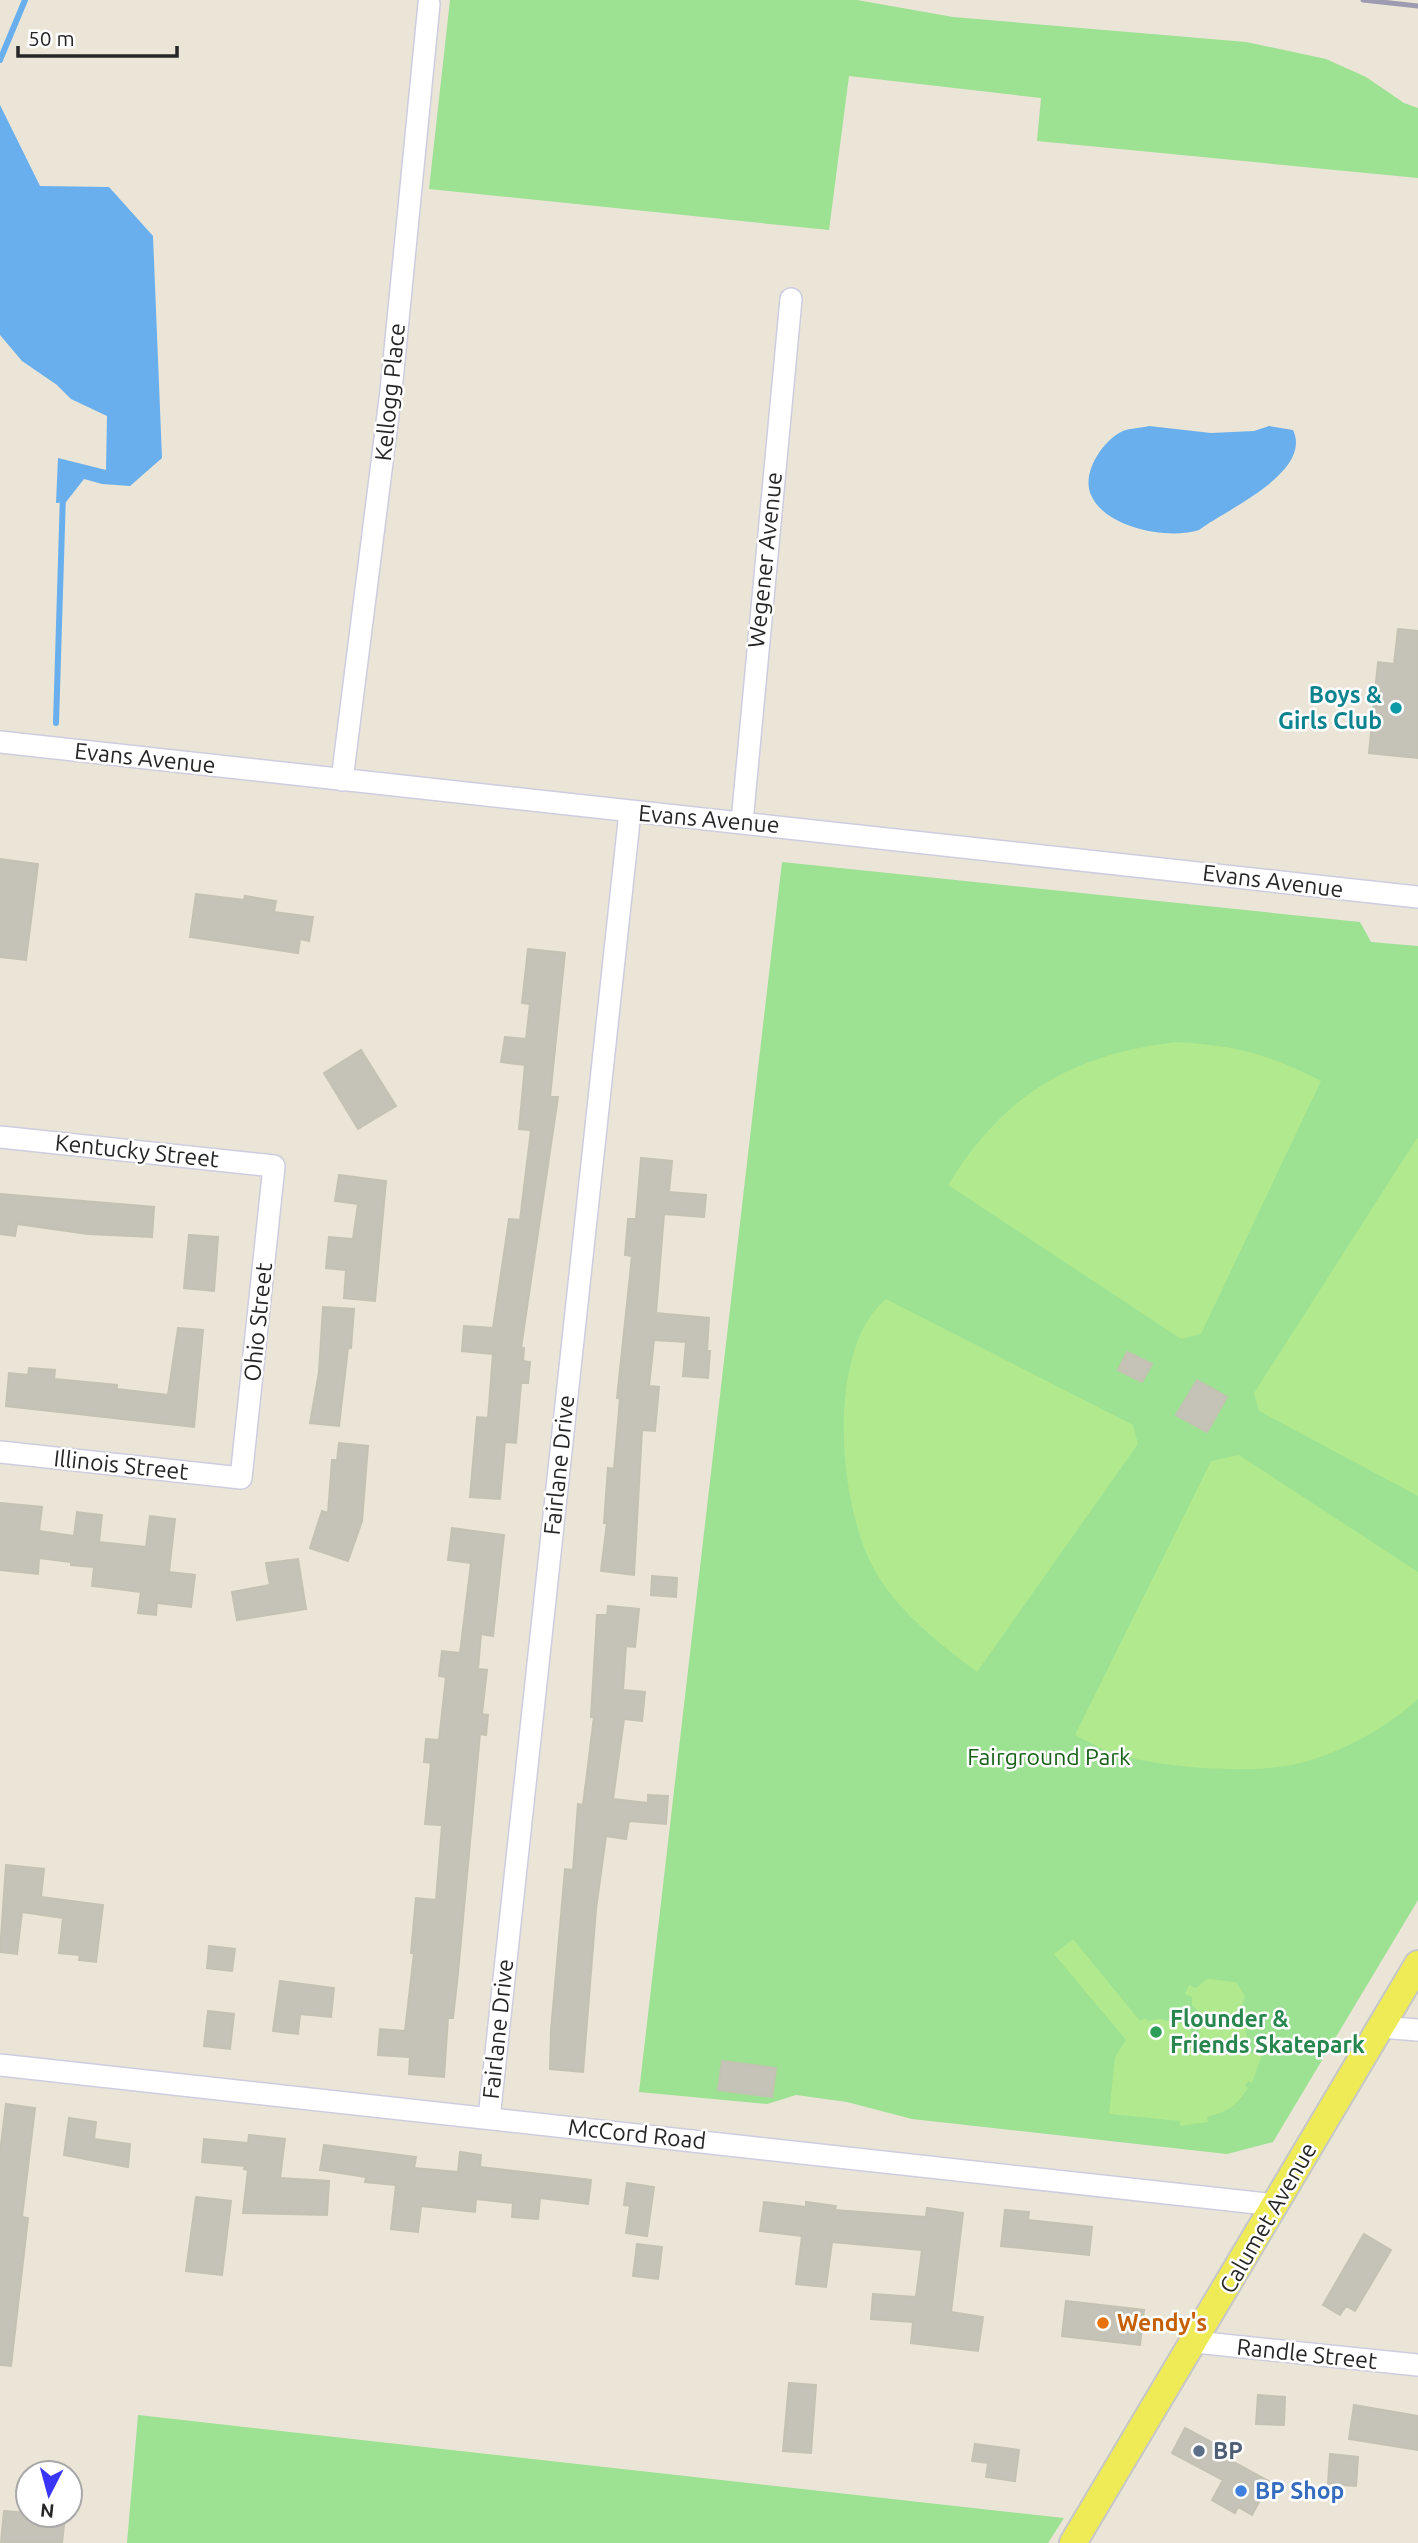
<svg xmlns="http://www.w3.org/2000/svg" width="1418" height="2543" font-family="Ubuntu,sans-serif">
	<rect width="100%" height="100%" fill="#eae5d7"/>
	<path fill="#9de193" d="M450,0H857L953,17L1246,42L1326,59L1366,77L1404,103L1418,108V178L1037,141L1041,98L849,76L829,230L429,189Z
		M782,862L1360,922L1371,942L1418,946V1900L1273,2142L1227,2154L912,2119L847,2102L796,2095L767,2104L639,2092Z
		M138,2415L1064,2518L1048,2543H127Z"/>
	<path fill="#b0e98e" d="M1176,1042C1238,1046 1266,1053 1321,1081L1201,1334L1181,1339L948,1185C1005,1093 1071,1055 1176,1042Z
		M1417,1138L1418,1139V1496L1259,1411L1254,1393Z
		M886,1299L1133,1425L1138,1444L977,1672C940,1644 903,1616 878,1576C838,1513 824,1350 886,1299Z
		M1239,1455L1418,1572V1699C1386,1728 1343,1752 1301,1763C1252,1775 1167,1768 1119,1755C1104,1751 1089,1742 1075,1735L1211,1461Z
		M1073,1939L1140,2021L1145,2018L1148,2021L1159,2019L1185,2024L1191,2031L1190,2042L1200,2040L1198,2011L1192,2005V1997L1185,1994L1189,1985L1196,1988L1207,1979L1236,1982L1245,1996L1241,2007L1243,2013L1248,2012L1250,2019L1245,2021L1247,2039H1250L1248,2053L1262,2055L1252,2083L1248,2081L1245,2086L1248,2088C1234,2109 1226,2112 1207,2117L1208,2122L1180,2126V2121L1109,2114L1115,2057L1126,2040L1054,1954Z"/>
	<path fill="#69afed" d="M0,105L40,186L109,187L153,236L162,458L130,486L102,484L84,479L66,502L56,503L58,458L106,470L107,416L71,399L57,385L22,361L0,335Z
		M1149,426L1211,433L1254,431L1269,426L1293,430C1313,472 1227,509 1199,530C1168,540 1105,528 1091,495C1081,473 1103,440 1123,431C1130,428 1141,428 1149,426Z"/>
	<g fill="none" stroke-linecap="round" stroke-linejoin="round">
		<path stroke="#69afed" stroke-width="6" d="M0,60L25,0
			M56,723L63,494"/>
	</g>
	<path fill="#c5c2b7" stroke="#c4c2b2" stroke-width="2" d="M1398,629L1418,631V758L1369,753L1378,662L1394,664Z
		M0,859L38,864L26,960L0,957Z
		M196,894L244,900L245,896L276,901L274,912L313,917L309,941L300,939L298,953L190,937Z
		M528,949L565,953L550,1097H558L521,1348H524L523,1361L530,1362L528,1383H521L516,1443L505,1442L500,1499L470,1497L477,1417L488,1418L493,1354L462,1351L464,1326L493,1328L509,1219L520,1220L531,1130L519,1129L525,1065L501,1062L505,1037L526,1039L530,1004L522,1003Z
		M361,1050L396,1106L358,1129L324,1073Z
		M641,1158L672,1161L669,1192L706,1195L704,1217L664,1214L656,1313L709,1318L707,1351H710L708,1378L683,1376L686,1342L654,1340L649,1386L659,1387L655,1431L642,1430L634,1575L601,1571L607,1523H604L608,1468L614,1469L620,1398H617L632,1256L625,1255L628,1219H636Z
		M339,1175L386,1181L375,1301L344,1298L346,1270L326,1268L329,1237L353,1239L358,1204L335,1201Z
		M0,1194L154,1207L152,1237L88,1234L17,1224L15,1236L0,1234Z
		M189,1235L218,1237L214,1291L184,1288Z
		M323,1307L354,1309L351,1348H348L339,1426L310,1423L319,1372Z
		M178,1328L203,1330L194,1427L6,1406L9,1373L28,1375L29,1368L55,1370L54,1379L117,1385V1389L168,1395Z
		M1127,1352L1152,1364L1142,1382L1118,1370Z
		M1197,1380L1227,1397L1207,1432L1176,1415Z
		M339,1443L368,1446L362,1521L348,1561L310,1548L322,1511L328,1513L332,1460H337Z
		M0,1503L42,1507L39,1531L74,1536L77,1512L102,1515L99,1542L146,1547L150,1516L175,1519L169,1572L195,1575L191,1607L157,1603L156,1615L138,1613L141,1592L92,1586L94,1567L71,1565V1562L39,1558L38,1574L0,1570Z
		M452,1528L504,1535L493,1636L481,1634L478,1669L487,1670L482,1714L488,1715L486,1735L480,1734L458,1973L453,2018H448L444,2077L409,2074L410,2057L378,2055L380,2029L405,2031L414,1953H411L416,1898L436,1900L442,1825L425,1824L431,1763L424,1762L426,1739L439,1740L446,1677L439,1676L442,1651L460,1653L471,1563L448,1560Z
		M298,1559L306,1609L237,1620L232,1592L270,1585L266,1563Z
		M652,1576L677,1578L676,1597L651,1595Z
		M608,1606L639,1609L635,1647L626,1646L623,1690L645,1692L642,1721L624,1719L613,1799L648,1803V1795L668,1796L666,1824L629,1821L626,1839L606,1836L596,1909L583,2072L550,2069L551,2031L565,1869L573,1870L578,1804L583,1805L594,1717H591L597,1615H607Z
		M6,1865L44,1869L41,1897L103,1905L96,1962L79,1960L80,1955L59,1953L63,1918L22,1912L17,1954L0,1952Z
		M209,1946L235,1949L232,1971L207,1968Z
		M280,1981L334,1988L331,2017L300,2014L298,2034L273,2031Z
		M208,2011L234,2014L230,2049L204,2046Z
		M722,2061L776,2068L772,2097L718,2090Z
		M6,2104L35,2108L22,2217L28,2218L11,2366L0,2365V2153Z
		M69,2118L96,2122L94,2139L130,2144L128,2167L64,2155Z
		M249,2135L285,2139L280,2178L329,2181L327,2215L243,2213L248,2170L244,2169L245,2166L202,2162L204,2139L248,2143Z
		M324,2145L416,2157L414,2168L458,2172L460,2152L481,2155L480,2167L591,2180L588,2204L540,2198L538,2219L512,2217L513,2203L476,2199L475,2212L421,2206L418,2232L391,2229L396,2185L365,2182L366,2177L320,2170Z
		M627,2183L654,2187L647,2236L626,2233L630,2206L624,2205Z
		M196,2197L231,2201L222,2275L186,2271Z
		M764,2202L806,2207V2202L836,2206L835,2210L926,2217L927,2208L963,2213L951,2312L983,2317L978,2351L911,2343L913,2322L871,2319L873,2294L916,2297L922,2250L832,2242L826,2287L796,2284L802,2236L760,2231Z
		M1005,2210L1029,2212L1028,2220L1092,2227L1089,2255L1001,2246Z
		M1364,2234L1391,2250L1355,2311L1346,2306L1340,2315L1323,2305Z
		M637,2244L662,2247L658,2279L633,2276Z
		M1066,2301L1144,2310L1140,2345L1062,2336Z
		M789,2383L816,2385L811,2453L783,2451Z
		M1258,2395L1285,2397L1284,2425L1256,2424Z
		M1354,2405L1418,2416V2450L1349,2439Z
		M1185,2428L1226,2450L1223,2456L1270,2482L1252,2515L1238,2507L1235,2513L1212,2500L1223,2480L1172,2453Z
		M975,2444L1019,2450L1015,2481L986,2477L988,2463L972,2461Z
		M1330,2454L1358,2457L1356,2486L1328,2484Z
		M4,2511L65,2516L62,2543H1Z"/>
	<g fill="none" stroke-linecap="round" stroke-linejoin="round">
		<g stroke="#cdcde0" stroke-width="24">
			<path id="minor" d="M0,742L1418,897
				M342,780L391,391L429,4
				M742,822L791,299
				M0,1137L274,1166L241,1478L0,1452
				M1381,2027L1418,2030
				M0,2065L1275,2205
				M489,2118L630,812
				M1195,2342L1418,2365"/>
		</g>
		<g stroke="#c7c7c7" stroke-width="30">
			<path id="major" d="M1073,2543L1418,1964"/>
		</g>
		<use href="#minor" stroke="#fff" stroke-width="21"/>
		<use href="#major" stroke="#efeb56" stroke-width="26"/>
		<path stroke="#9c9bb1" stroke-width="5" d="M1363,0L1418,6"/>
	</g>
	<circle fill="#0f9aa8" stroke="#fff" stroke-width="2.5" cx="1396" cy="708" r="7"/>
	<circle fill="#2e9e5b" stroke="#fff" stroke-width="2.5" cx="1156" cy="2032" r="7"/>
	<circle fill="#e8710a" stroke="#fff" stroke-width="2.5" cx="1103" cy="2323" r="7"/>
	<circle fill="#5c6f8a" stroke="#fff" stroke-width="2.5" cx="1199" cy="2451" r="7"/>
	<circle fill="#3f7fe0" stroke="#fff" stroke-width="2.5" cx="1241" cy="2491" r="7"/>
	<g text-anchor="middle" stroke-width="5" stroke-linejoin="round" paint-order="stroke">
		<g font-size="23" fill="#262626" stroke="#fff">
			<text transform="translate(390 392) rotate(-84)" y="8">Kellogg Place</text>
			<text transform="translate(765 560) rotate(-84)" y="8">Wegener Avenue</text>
			<text transform="translate(145 758) rotate(6)" y="8">Evans Avenue</text>
			<text transform="translate(709 819) rotate(5)" y="8">Evans Avenue</text>
			<text transform="translate(1273 881) rotate(7)" y="8">Evans Avenue</text>
			<text transform="translate(137 1151) rotate(6)" y="8">Kentucky Street</text>
			<text transform="translate(258 1322) rotate(-84)" y="8">Ohio Street</text>
			<text transform="translate(121 1465) rotate(6)" y="8">Illinois Street</text>
			<text transform="translate(559 1465) rotate(-84)" y="8">Fairlane Drive</text>
			<text transform="translate(498 2029) rotate(-84)" y="8">Fairlane Drive</text>
			<text transform="translate(637 2134) rotate(6)" y="8">McCord Road</text>
			<text transform="translate(1268 2218) rotate(-60)" y="8">Calumet Avenue</text>
			<text transform="translate(1307 2354) rotate(6)" y="8">Randle Street</text>
		</g>
		<g font-size="23" font-weight="bold" fill="#0d838f" stroke="#fff" text-anchor="end">
			<text x="1382" y="703">Boys &amp;<tspan x="1382" dy="26">Girls Club</tspan></text>
		</g>
		<g font-size="23" fill="#196119" stroke="#fff">
			<text x="1049" y="1765">Fairground Park</text>
		</g>
		<g font-size="23" font-weight="bold" fill="#27864d" stroke="#fff" text-anchor="start">
			<text x="1170" y="2027">Flounder &amp;<tspan x="1170" dy="26">Friends Skatepark</tspan></text>
		</g>
		<g font-size="23" font-weight="bold" fill="#c56008" stroke="#fff" text-anchor="start">
			<text x="1117" y="2331">Wendy's</text>
		</g>
		<g font-size="23" font-weight="bold" fill="#4e5e75" stroke="#fff" text-anchor="start">
			<text x="1213" y="2459">BP</text>
		</g>
		<g font-size="23" font-weight="bold" fill="#366cbe" stroke="#fff" text-anchor="start">
			<text x="1255" y="2499">BP Shop</text>
		</g>
	</g>
	<g transform="translate(49 2494) rotate(186)"><circle r="33" fill="#ffffff" stroke="#a8a8a8" stroke-width="2"/>
	<path d="M0-5L12 26L0 18L-12 26Z" fill="#3935f9"/>
	<text y="-10" font-size="19" font-weight="bold" text-anchor="middle" fill="#262626">N</text>
	</g>
	<path d="M18 46v10h159v-10" fill="none" stroke="#262626" stroke-width="3.5"/>
	<text x="28" y="46" font-size="21" fill="#262626" stroke="#ffffff" stroke-width="5" paint-order="stroke">50 m</text>
</svg>
